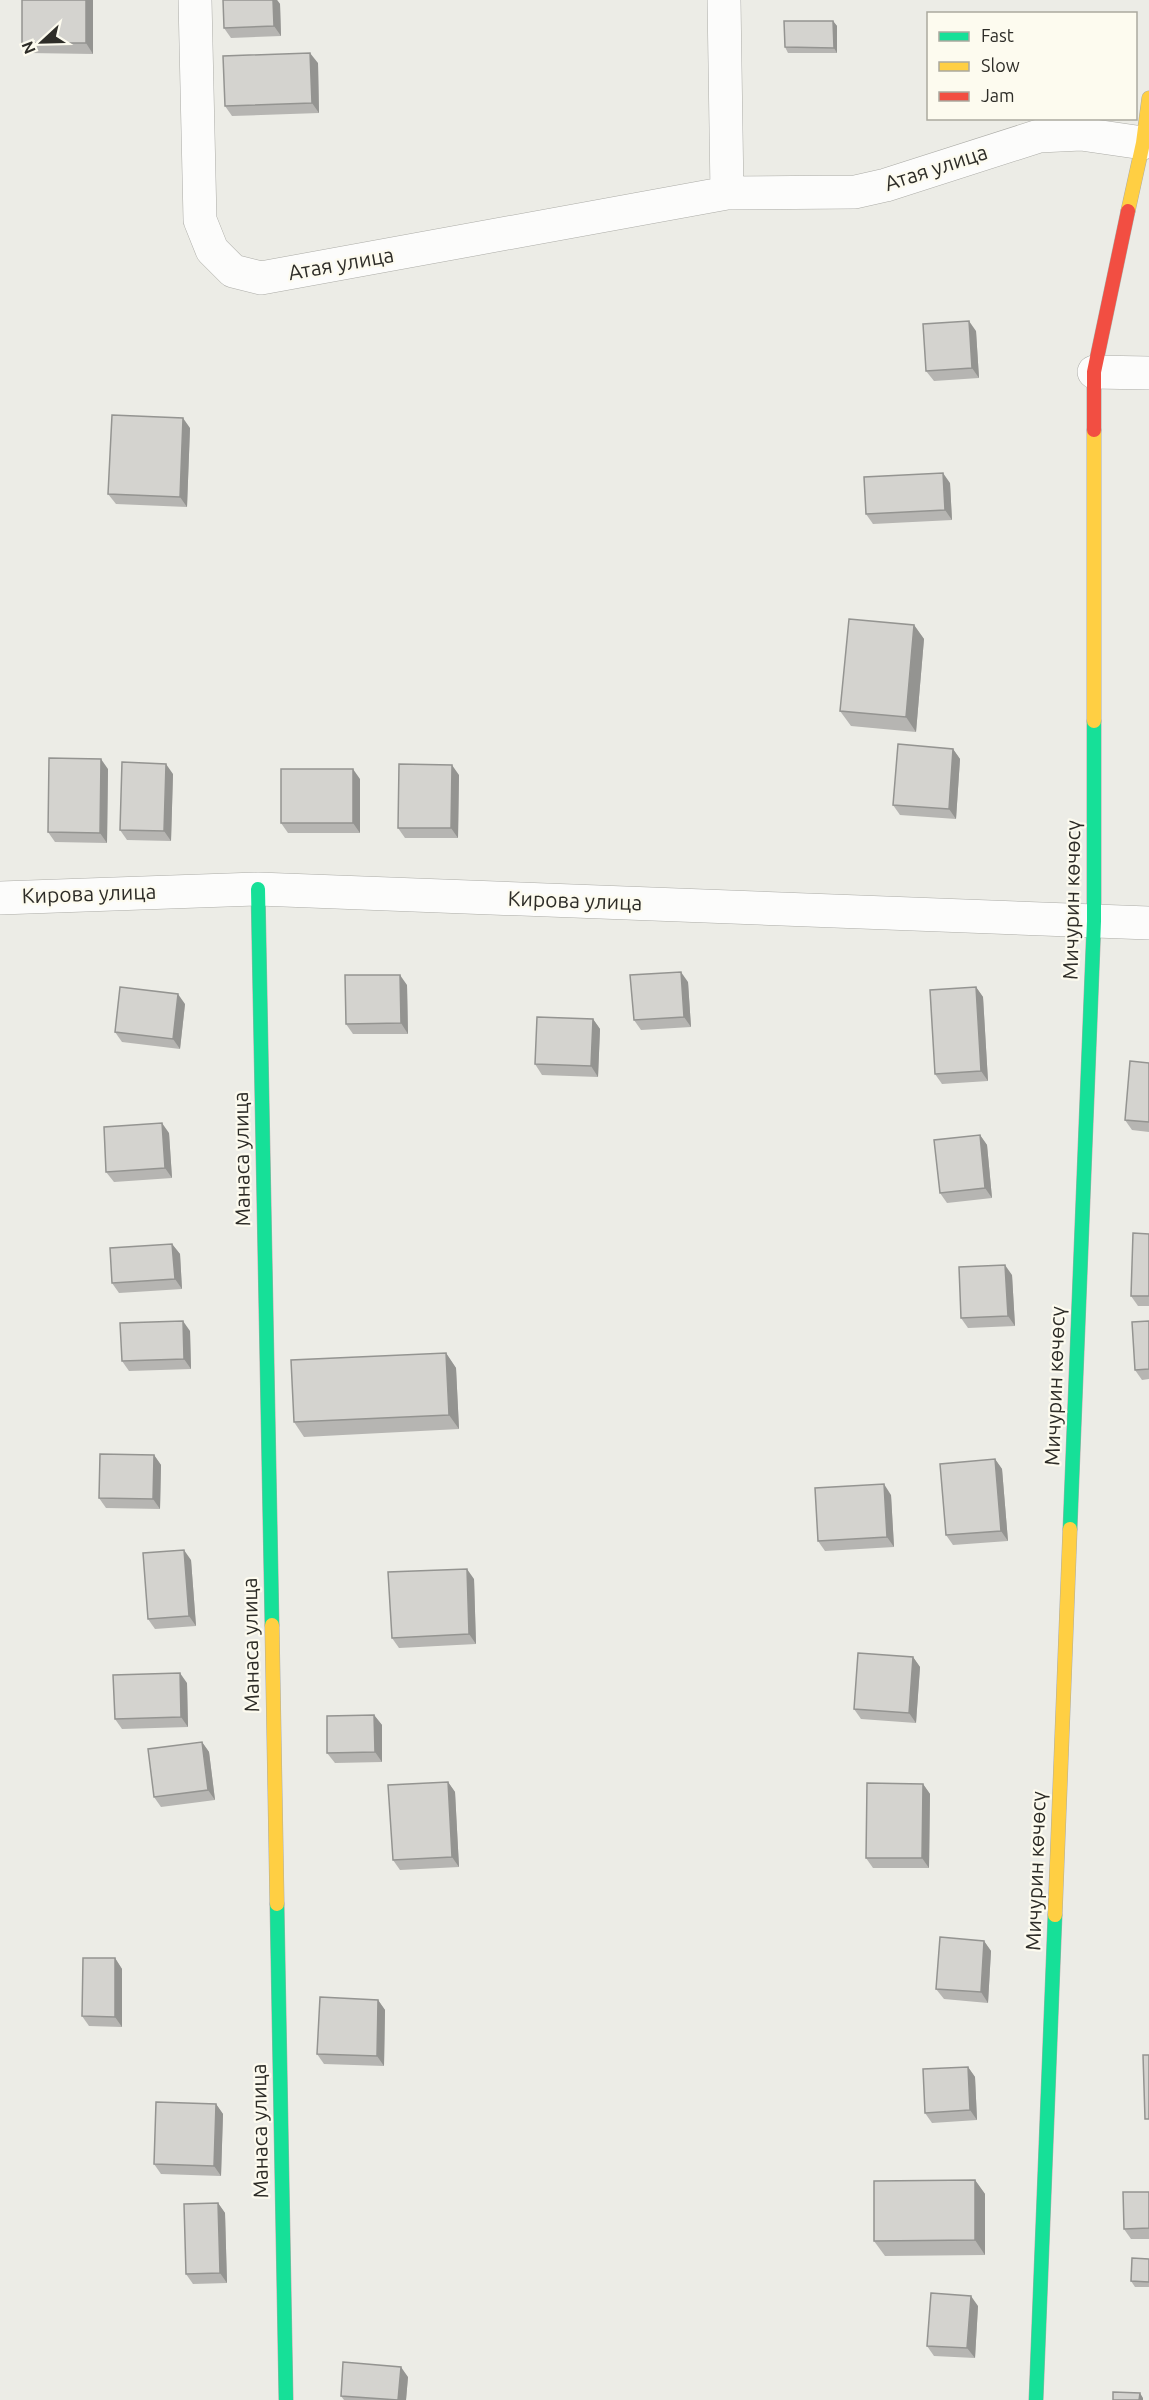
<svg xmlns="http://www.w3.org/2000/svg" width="1149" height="2400" font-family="Ubuntu,sans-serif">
	<rect width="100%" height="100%" fill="#ecece6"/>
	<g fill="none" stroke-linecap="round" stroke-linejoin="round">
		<g stroke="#acaca7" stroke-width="34">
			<path id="street" d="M195,0L200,220L212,250L233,271L261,278L727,193L855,192L886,185L1039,136L1081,134L1143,143
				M724,0L727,193
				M1094,372L1149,373
				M0,898L258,889L1149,923"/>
		</g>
		<g stroke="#acaca7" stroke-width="15">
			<path id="fast" d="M258,889L272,1625
				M1070,1529L1094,921V721
				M277,1904L286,2400
				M1036,2400L1055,1915"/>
		</g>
		<g stroke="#acaca7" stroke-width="15">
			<path id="slow" d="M1128,211L1143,143L1149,98
				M1094,430V721
				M272,1625L277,1904
				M1055,1915L1070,1529"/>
		</g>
		<g stroke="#acaca7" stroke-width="15">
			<path id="jam" d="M1094,430V372L1128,211"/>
		</g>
		<use href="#street" stroke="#fcfcfb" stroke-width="33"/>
		<use href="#fast" stroke="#16e098" stroke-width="14"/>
		<use href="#slow" stroke="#ffcf43" stroke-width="14"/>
		<use href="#jam" stroke="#f24e42" stroke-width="14"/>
	</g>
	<path fill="#b6b5b2" d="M22,0H93V54L29,53L22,43Z
		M223,0H277L280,4L281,36L231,38L224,28Z
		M833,21L837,26V53H788L785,47Z
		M318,63L319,113L232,116L225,106Z
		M976,331L979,378L934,381L926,371Z
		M190,428L187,507L116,504L108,494Z
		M950,483L952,520L873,524L866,514Z
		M914,625L924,639L916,732L851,726L840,711Z
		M953,749L960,759L956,819L900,815L893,805Z
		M108,769L107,843L55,842L48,832Z
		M173,774L171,841L127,840L120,830Z
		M459,775L458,838H405L398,828Z
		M360,779V833H288L281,823Z
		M688,982L691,1027L641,1030L634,1020Z
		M407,985L408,1034H353L346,1024Z
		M976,987L983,997L988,1081L942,1084L935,1074Z
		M185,1004L180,1049L122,1042L115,1032Z
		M593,1019L600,1029L598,1077L542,1075L535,1064Z
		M1149,1063V1132L1132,1130L1125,1120Z
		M169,1133L172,1178L114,1182L106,1172Z
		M980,1135L987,1145L992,1198L947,1203L940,1193Z
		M1149,1234V1306H1138L1131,1296Z
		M172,1244L180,1254L182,1289L119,1293L112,1283Z
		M1012,1275L1015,1326L968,1328L961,1318Z
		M1149,1321V1379L1142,1380L1135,1370Z
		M190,1331L191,1369L129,1371L122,1361Z
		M446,1353L456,1368L459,1429L304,1437L294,1422Z
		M154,1455L161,1465L160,1509L106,1508L99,1498Z
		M995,1459L1002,1469L1008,1541L953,1545L946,1535Z
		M891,1495L894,1547L825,1551L818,1541Z
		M191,1560L196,1626L155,1629L148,1619Z
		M474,1579L476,1644L399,1648L392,1638Z
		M913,1657L920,1667L916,1723L861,1719L854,1709Z
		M187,1683L188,1727L122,1729L115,1719Z
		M374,1715L382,1725V1762L335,1763L327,1753Z
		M202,1742L209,1752L215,1800L161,1807L154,1797Z
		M448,1782L455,1792L459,1867L400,1870L393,1860Z
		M923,1784L930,1794L929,1868H873L866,1858Z
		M984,1941L991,1951L988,2003L944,1999L936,1989Z
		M115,1958L122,1969V2027L89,2026L82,2016Z
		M378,2000L385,2010L384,2066L324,2064L317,2054Z
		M968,2067L975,2077L977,2120L932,2123L925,2113Z
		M216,2104L223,2114L221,2176L161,2174L154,2164Z
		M975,2180L985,2194V2255L885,2256L874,2241Z
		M1149,2192V2239H1131L1124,2229Z
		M218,2203L225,2213L227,2283L193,2284L186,2274Z
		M1149,2259V2287H1135L1131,2281Z
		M978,2306L975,2358L934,2356L927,2346Z
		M408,2377L406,2400H344L341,2396Z"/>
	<path fill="#949491" d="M86,0H93V54L86,43Z
		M273,0H277L280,4L281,36L274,26Z
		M833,21L837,26V53L834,48Z
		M310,53L318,63L319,113L312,103Z
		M969,321L976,331L979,378L972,368Z
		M183,418L190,428L187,507L180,497Z
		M943,473L950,483L952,520L945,510Z
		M914,625L924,639L916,732L906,717Z
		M953,749L960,759L956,819L949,809Z
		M101,759L108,769L107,843L100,833Z
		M166,764L173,774L171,841L164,831Z
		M452,765L459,775L458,838L451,828Z
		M353,769L360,779V833L353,823Z
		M681,972L688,982L691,1027L684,1017Z
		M400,975L407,985L408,1034L401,1023Z
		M976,987L983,997L988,1081L981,1071Z
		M178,994L185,1004L180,1049L173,1039Z
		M593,1019L600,1029L598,1077L591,1066Z
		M162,1123L169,1133L172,1178L165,1168Z
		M980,1135L987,1145L992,1198L985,1188Z
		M172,1244L180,1254L182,1289L175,1279Z
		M1005,1265L1012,1275L1015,1326L1008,1316Z
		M183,1321L190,1331L191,1369L184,1359Z
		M446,1353L456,1368L459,1429L449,1415Z
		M154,1455L161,1465L160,1509L153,1499Z
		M995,1459L1002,1469L1008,1541L1001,1531Z
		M884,1484L891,1495L894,1547L887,1537Z
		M184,1550L191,1560L196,1626L189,1616Z
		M467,1569L474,1579L476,1644L469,1634Z
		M913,1657L920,1667L916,1723L909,1713Z
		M180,1673L187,1683L188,1727L181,1717Z
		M374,1715L382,1725V1762L375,1752Z
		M202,1742L209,1752L215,1800L208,1790Z
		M448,1782L455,1792L459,1867L452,1857Z
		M923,1784L930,1794L929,1868L922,1858Z
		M984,1941L991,1951L988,2003L981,1992Z
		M115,1958L122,1969V2027L115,2017Z
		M378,2000L385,2010L384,2066L377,2056Z
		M968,2067L975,2077L977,2120L970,2110Z
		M216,2104L223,2114L221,2176L214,2166Z
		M975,2180L985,2194V2255L975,2240Z
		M218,2203L225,2213L227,2283L220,2273Z
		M971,2296L978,2306L975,2358L967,2348Z
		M401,2367L408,2377L406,2400H398Z
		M1140,2393L1143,2398V2400H1139Z"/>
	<path fill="#d4d3cf" stroke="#949491" stroke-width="1.5" d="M22,0H86V43H22Z
		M223,0H273L274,26L224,28Z
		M784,21H833L834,48L785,47Z
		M310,53L312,103L225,106L223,56Z
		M969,321L972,368L926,371L923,324Z
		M112,415L183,418L180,497L108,494Z
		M943,473L945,510L866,514L864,477Z
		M849,619L914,625L906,717L840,711Z
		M898,744L953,749L949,809L893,805Z
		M49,758L101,759L100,833L48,832Z
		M122,762L166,764L164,831L120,830Z
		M399,764L452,765L451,828H398Z
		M281,769H353V823H281Z
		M681,972L684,1017L634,1020L630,975Z
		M345,975H400L401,1023L346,1024Z
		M120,987L178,994L173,1039L115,1032Z
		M976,987L981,1071L935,1074L930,990Z
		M537,1017L593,1019L591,1066L535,1064Z
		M1130,1061L1149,1063V1122L1125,1120Z
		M162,1123L165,1168L106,1172L104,1127Z
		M980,1135L985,1188L940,1193L934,1140Z
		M1133,1233L1149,1234V1296H1131Z
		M172,1244L175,1279L112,1283L110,1248Z
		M1005,1265L1008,1316L961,1318L959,1267Z
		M183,1321L184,1359L122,1361L120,1323Z
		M1149,1321V1369L1135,1370L1132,1322Z
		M446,1353L449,1415L294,1422L291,1360Z
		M100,1454L154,1455L153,1499L99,1498Z
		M995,1459L1001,1531L946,1535L940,1464Z
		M884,1484L887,1537L818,1541L815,1488Z
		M184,1550L189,1616L148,1619L143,1553Z
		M467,1569L469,1634L392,1638L388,1572Z
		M858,1653L913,1657L909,1713L854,1709Z
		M180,1673L181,1717L115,1719L113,1675Z
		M374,1715L375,1752L327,1753V1716Z
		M202,1742L208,1790L154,1797L148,1749Z
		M448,1782L452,1857L393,1860L388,1785Z
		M867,1783L923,1784L922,1858H866Z
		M940,1937L984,1941L981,1992L936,1989Z
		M83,1958H115V2017L82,2016Z
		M320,1997L378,2000L377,2056L317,2054Z
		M1143,2055H1149V2119H1145Z
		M968,2067L970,2110L925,2113L923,2069Z
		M156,2102L216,2104L214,2166L154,2164Z
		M975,2180V2240L874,2241V2181Z
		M1123,2192H1149V2228L1124,2229Z
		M218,2203L220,2273L186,2274L184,2204Z
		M1132,2258L1149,2259V2282L1131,2281Z
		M931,2293L971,2296L967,2348L927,2346Z
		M343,2362L401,2367L398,2400L341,2396Z
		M1113,2392L1140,2393L1139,2400H1113Z"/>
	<g text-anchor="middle" stroke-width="4.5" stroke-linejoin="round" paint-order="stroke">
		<g font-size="21" fill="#2e2d28" stroke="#fdfbef">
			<text transform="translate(936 168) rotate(-18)" y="7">Атая улица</text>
			<text transform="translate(341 264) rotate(-10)" y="7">Атая улица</text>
			<text transform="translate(89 894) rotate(-2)" y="7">Кирова улица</text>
			<text transform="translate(1072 900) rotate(-89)" y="7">Мичурин көчөсү</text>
			<text transform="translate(575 901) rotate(2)" y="7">Кирова улица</text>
			<text transform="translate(242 1159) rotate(-91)" y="7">Манаса улица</text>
			<text transform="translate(1055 1386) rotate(-88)" y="7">Мичурин көчөсү</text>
			<text transform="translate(251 1645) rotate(-91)" y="7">Манаса улица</text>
			<text transform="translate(1036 1871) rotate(-88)" y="7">Мичурин көчөсү</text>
			<text transform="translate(260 2131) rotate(-91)" y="7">Манаса улица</text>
		</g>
	</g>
	<rect x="927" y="12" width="210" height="108" fill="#fdfbef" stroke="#aaa99f" stroke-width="1.5"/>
	<rect x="939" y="32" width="30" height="9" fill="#16e098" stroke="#aaa99f" stroke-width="1.5"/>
	<text x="981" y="42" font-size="18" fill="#2e2d28">Fast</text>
	<rect x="939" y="62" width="30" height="9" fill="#ffcf43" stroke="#aaa99f" stroke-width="1.5"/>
	<text x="981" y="72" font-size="18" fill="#2e2d28">Slow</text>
	<rect x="939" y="92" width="30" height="9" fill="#f24e42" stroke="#aaa99f" stroke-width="1.5"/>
	<text x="981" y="102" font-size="18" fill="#2e2d28">Jam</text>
	<g transform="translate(42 42) rotate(248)" stroke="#fdfbef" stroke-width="4.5" paint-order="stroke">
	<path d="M0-4.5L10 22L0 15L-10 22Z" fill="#2e2d28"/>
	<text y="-9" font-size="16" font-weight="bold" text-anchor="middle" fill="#2e2d28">N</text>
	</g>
</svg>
